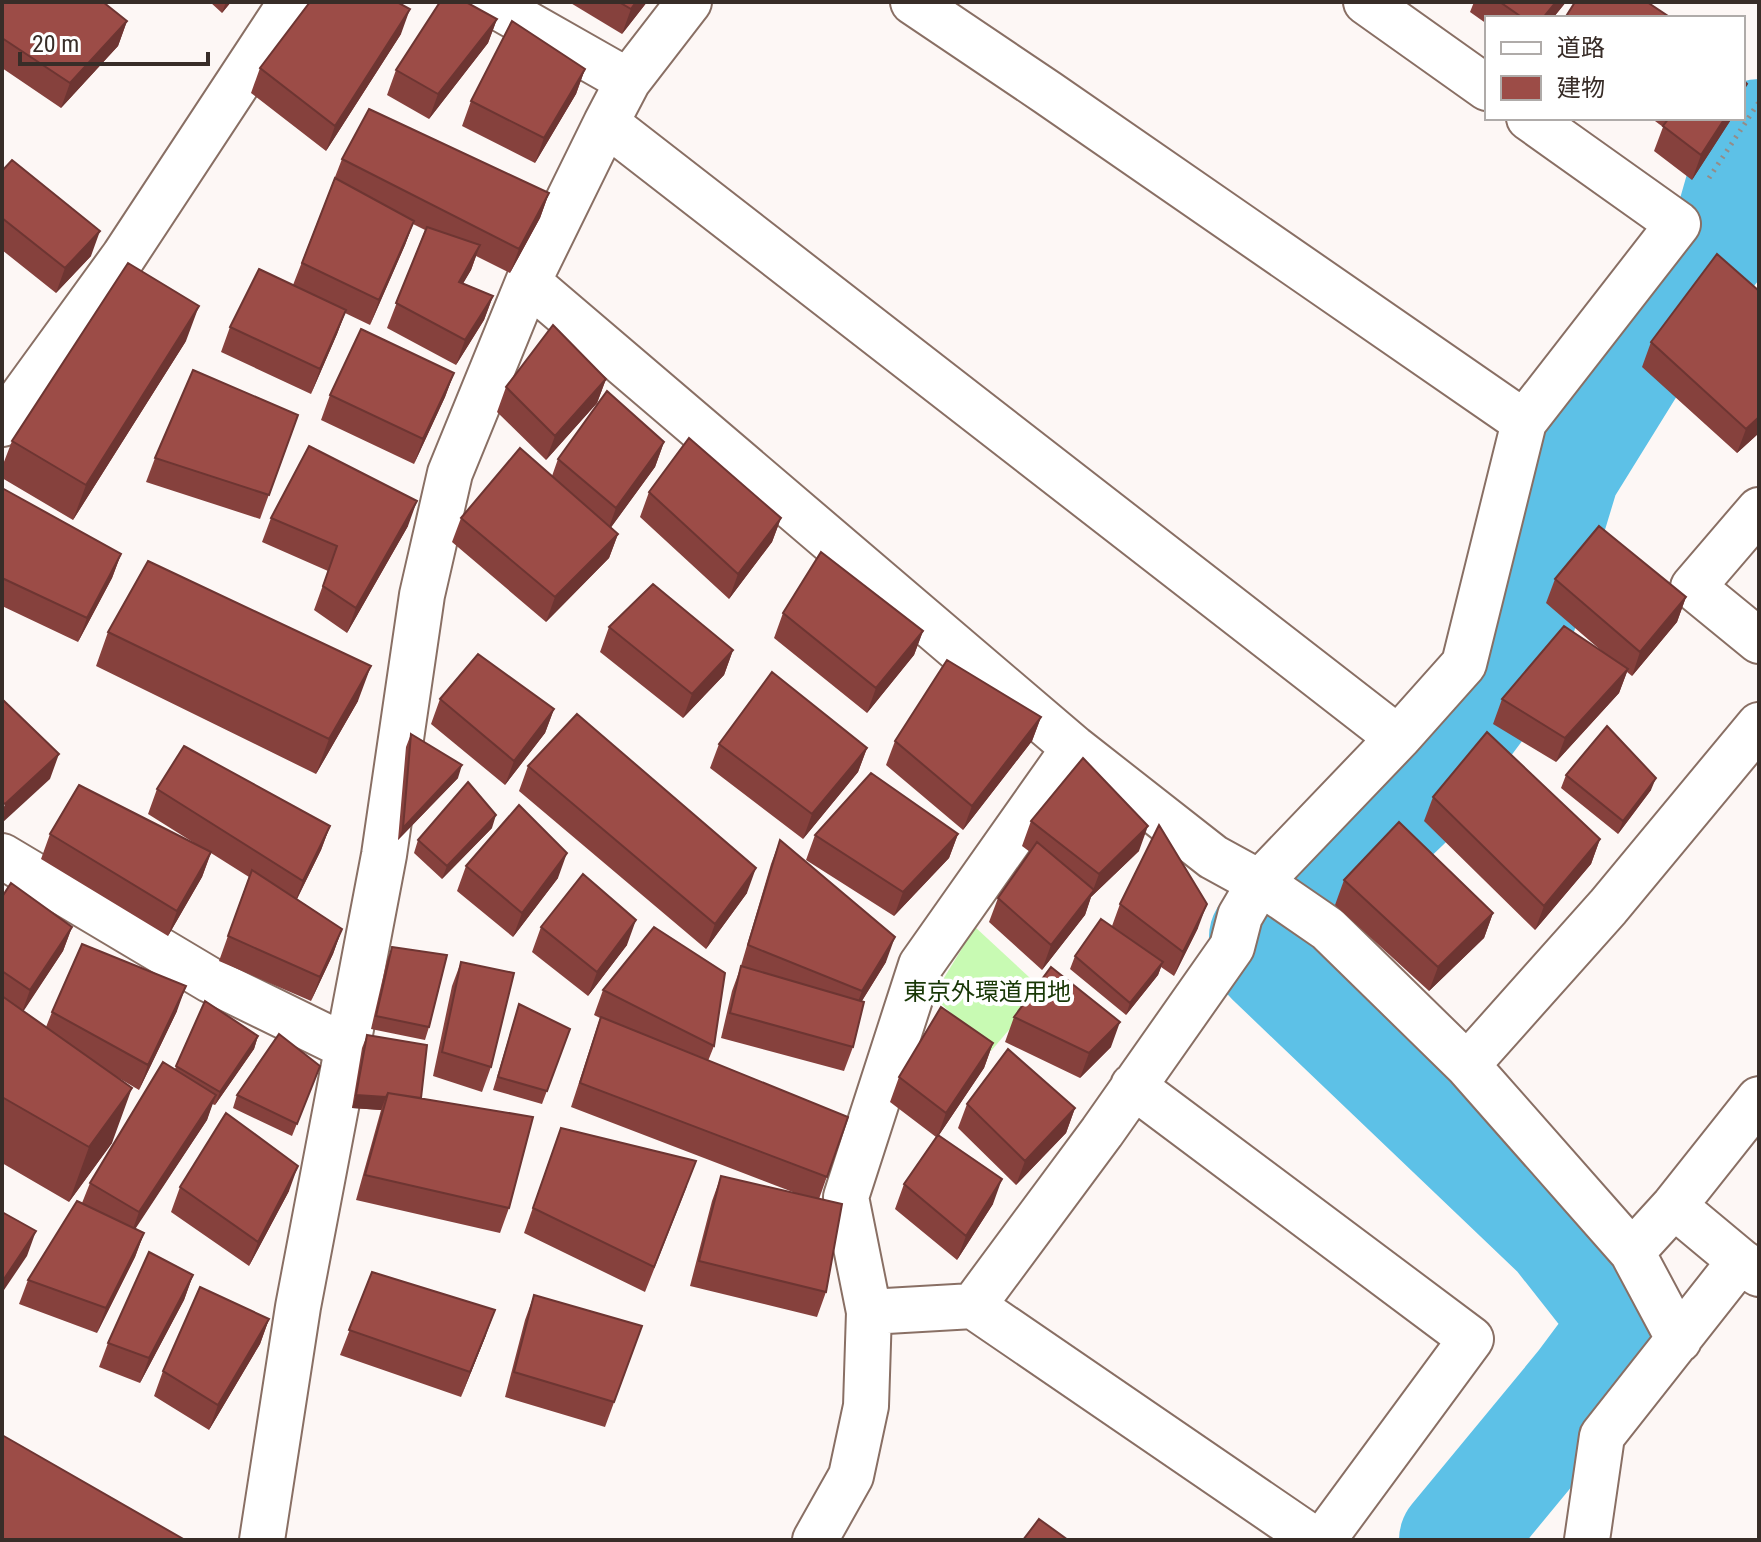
<svg xmlns="http://www.w3.org/2000/svg" width="1761" height="1542" font-family="'Roboto Condensed','Noto Sans JP',sans-serif">
	<rect width="100%" height="100%" fill="#fdf7f5"/>
	<path fill="#c8fab3" d="M975,927L1043,990L991,1051L933,996Z"/>
	<g fill="none" stroke-linecap="round" stroke-linejoin="round">
		<path stroke="#5dc1e7" stroke-width="112" d="M1455,1540L1582,1386L1629,1323L1559,1234L1271,959L1265,937L1405,804L1503,673L1564,472L1660,317L1731,224L1753,147L1759,135"/>
		<g stroke="#896f64" stroke-width="48">
			<path id="minor" d="M489,2L628,81
				M913,2L1048,93L1524,422
				M1366,2L1487,88
				M606,123L1398,738
				M528,282L1074,748L1213,857L1264,885L1328,929L1467,1065L1632,1252L1679,1340
				M2,424L124,256L291,2
				M1759,510L1693,587L1759,641
				M2,856L210,980L349,1048
				M1467,1065L1608,907L1759,725
				M1133,1086L1471,1339L1323,1540
				M1674,1206L1740,1261L1759,1274
				M1632,1252L1674,1206L1759,1099
				M973,1306L1102,1132L1232,947L1240,916L1260,882L1398,738L1464,664L1524,422L1678,224L1529,118
				M869,1312L973,1306L1315,1540
				M262,1540L298,1307L384,855L422,595L450,473L528,282L606,123L628,81L689,2
				M815,1540L851,1476L866,1406L869,1312L846,1197L921,965L1074,748
				M1587,1540L1602,1436L1740,1261"/>
		</g>
		<path stroke="#948c88" stroke-width="5" stroke-dasharray="2 6" stroke-linecap="butt" d="M1709,178L1759,102"/>
		<use href="#minor" stroke="#fff" stroke-width="44"/>
	</g>
	<path fill="#86413d" d="M2,2L127,21L118,46L61,108L2,68Z
		M210,2H231L222,13Z
		M569,2H647L622,34Z
		M1474,2H1566L1553,18H1487V24L1470,12Z
		M497,19L488,43L429,119L387,95L396,70Z
		M401,34L326,151L251,93L260,68Z
		M585,69L576,94L535,163L462,126L471,101Z
		M1651,118H1732L1692,180L1654,151L1663,127Z
		M342,159L549,193L540,218L510,273L476,256L471,270L463,283L493,296L484,320L456,365L387,328L425,230L413,224L405,245L370,325L345,313L337,334L311,394L221,352L230,327L293,285Z
		M2,171L91,256L56,293L2,250Z
		M186,341L73,520L2,478V467L12,441Z
		M1651,342L1759,433L1737,453L1642,367Z
		M454,373L445,397L414,464L321,420L330,395Z
		M606,379L597,403L546,460L497,412L506,387Z
		M298,415L260,519L146,482L155,458Z
		M664,442L655,467L611,527L618,534L609,558L546,622L452,542L461,518L552,476L558,459Z
		M2,488L121,554L112,578L78,642L2,606Z
		M649,492L781,518L772,542L729,599L640,517Z
		M271,518L408,526L347,633L314,610L328,571L262,542Z
		M1555,579L1686,597L1677,622L1632,676L1627,672L1619,693L1556,762L1493,724L1502,699L1604,653L1546,603Z
		M783,613L923,631L914,655L867,713L774,638Z
		M609,627L733,650L724,675L683,718L600,652Z
		M108,632L358,701L316,774L96,666Z
		M440,699L554,709L545,733L505,785L431,724Z
		M1041,717L1032,741L963,830L886,765L895,741Z
		M411,734L458,778L398,840L406,747Z
		M719,744L867,748L858,772L803,839L710,768Z
		M528,766L747,893L706,949L519,791Z
		M1566,775L1651,790L1618,834L1561,788Z
		M157,789L330,826L321,850L297,899L342,929L333,954L311,1001L219,961L249,877L211,853L202,877L168,936L41,859L50,834L199,846L148,814Z
		M1433,797L1600,839L1591,864L1535,930L1424,821Z
		M1031,821L1139,851L1091,897L1085,915L1042,970L989,922L998,898L1030,852L1022,846Z
		M492,828L442,879L414,853L418,840Z
		M958,834L949,858L894,916L806,860L815,835Z
		M780,840L886,962L862,1001L853,1047L844,1071L721,1038L732,991L740,969L771,864Z
		M466,866L558,878L513,937L457,891Z
		M1344,880L1493,913L1484,938L1429,991L1335,905Z
		M2,897L72,927L63,951L23,1011L46,1027L52,1012L177,1011L139,1090L117,1077L112,1143L69,1202L2,1163Z
		M1120,904L1198,928L1174,976L1161,967L1158,975L1126,1015L1070,969L1075,956L1112,926Z
		M541,927L627,945L588,996L532,952Z
		M392,947L429,1027L425,1040L371,1029L387,960Z
		M461,962L491,1067L482,1092L433,1076L452,986Z
		M603,990L714,1046L708,1061L848,1117L819,1199L826,1292L817,1317L690,1286L712,1201L721,1176L798,1194L571,1107L600,1018L594,1015Z
		M205,1001L258,1036L254,1049L215,1105L212,1104L207,1120L135,1228L144,1233L135,1257L97,1333L19,1304L28,1280L82,1203L90,1183L175,1069Z
		M519,1004L570,1029L542,1104L493,1090Z
		M1014,1017L1111,1047L1080,1078L1005,1042Z
		M367,1035L421,1098L509,1208L500,1233L356,1200L381,1110L352,1108L362,1048Z
		M993,1043L984,1068L939,1135L993,1204L957,1260L895,1209L904,1184L936,1137L890,1102L899,1077Z
		M320,1066L292,1136L233,1108L237,1095Z
		M967,1104L1075,1108L1066,1133L1016,1185L958,1128Z
		M552,1153L687,1186L645,1292L524,1233Z
		M180,1187L289,1191L249,1266L171,1212Z
		M372,1272L486,1335L461,1397L340,1355Z
		M193,1275L184,1300L140,1383L99,1367L108,1343Z
		M534,1295L642,1326L605,1427L505,1397L525,1320Z
		M269,1319L260,1344L209,1430L154,1396L163,1371Z"/>
	<path fill="#6d3532" d="M226,2H231L222,13Z
		M636,2H647L622,34L631,9Z
		M1556,2H1566L1553,18H1543Z
		M410,9L401,34L326,151L335,126Z
		M497,19L488,43L429,119L438,94Z
		M127,21L118,46L61,108L70,83Z
		M585,69L576,94L535,163L544,138Z
		M1725,118H1732L1692,180L1701,155Z
		M549,193L540,218L510,273L519,249Z
		M414,221L405,245L370,325L379,300Z
		M100,231L91,256L56,293L65,268Z
		M480,245L471,270L450,306L459,282Z
		M493,296L484,320L456,365L465,340Z
		M199,306L186,341L73,520L86,485Z
		M346,310L337,334L311,394L320,369Z
		M454,373L445,397L414,464L423,439Z
		M606,379L597,403L546,460L555,436Z
		M1759,417V433L1737,453L1746,429Z
		M664,442L655,467L607,533L616,508Z
		M417,501L408,526L347,633L356,608Z
		M781,518L772,542L729,599L738,574Z
		M618,534L609,558L546,622L555,597Z
		M121,554L112,578L78,642L87,618Z
		M1686,597L1677,622L1632,676L1640,652Z
		M923,631L914,655L867,713L876,688Z
		M733,650L724,675L683,718L692,694Z
		M371,666L358,701L316,774L329,739Z
		M1628,669L1619,693L1556,762L1565,738Z
		M554,709L545,733L505,785L514,761Z
		M1041,717L1032,741L963,830L972,806Z
		M867,748L858,772L803,839L812,814Z
		M59,754L50,779L2,823V812L5,804Z
		M462,765L458,778L398,840L403,828Z
		M1656,778L1651,790L1618,834L1623,821Z
		M496,815L492,828L442,879L447,866Z
		M330,826L321,850L294,905L303,881Z
		M1148,826L1139,851L1091,897L1085,915L1042,970L1051,945L1092,893L1099,874Z
		M958,834L949,858L894,916L903,892Z
		M1600,839L1591,864L1535,930L1544,906Z
		M211,852L202,877L168,936L177,911Z
		M567,853L558,878L513,937L522,913Z
		M756,868L747,893L706,949L715,924Z
		M1207,904L1198,928L1174,976L1183,952Z
		M1493,913L1484,938L1429,991L1438,967Z
		M636,920L627,945L588,996L597,972Z
		M72,927L63,951L21,1015L30,990Z
		M342,929L333,954L311,1001L320,977Z
		M895,937L886,962L853,1015L862,991Z
		M1163,962L1158,975L1126,1015L1130,1003Z
		M186,986L177,1011L139,1090L148,1065Z
		M1120,1022L1111,1047L1080,1078L1089,1053Z
		M258,1036L254,1049L215,1105L220,1092Z
		M993,1043L984,1068L937,1138L946,1113Z
		M132,1088L112,1143L69,1202L89,1147Z
		M216,1095L207,1120L130,1237L139,1212Z
		M356,1095L386,1097L381,1110L352,1108Z
		M1075,1108L1066,1133L1016,1185L1025,1161Z
		M298,1166L289,1191L249,1266L258,1242Z
		M1002,1179L993,1204L957,1260L966,1236Z
		M36,1231L27,1256L2,1293V1282Z
		M144,1233L135,1257L97,1333L106,1308Z
		M193,1275L184,1300L140,1383L149,1358Z
		M495,1310L486,1335L461,1397L470,1372Z
		M269,1319L260,1344L209,1430L218,1405Z"/>
	<path fill="#9c4c47" stroke="#6d3532" stroke-width="2" d="M2,2H103L127,21L70,83L2,38Z
		M310,2H397L410,9L335,126L260,68Z
		M440,2H466L497,19L438,94L396,70Z
		M619,2H636L631,9Z
		M1500,2H1556L1543,18H1523Z
		M1575,2H1647L1671,18H1565Z
		M512,21L585,69L544,138L471,101Z
		M1743,80L1747,84L1743,90Z
		M369,109L549,193L519,249L342,159Z
		M1669,118H1725L1701,155L1663,126Z
		M12,160L100,231L65,268L2,218V171Z
		M335,178L414,221L379,300L302,263Z
		M427,227L480,245L459,282L493,296L465,340L396,303Z
		M1717,254L1759,291V417L1746,429L1651,342Z
		M128,263L199,306L86,485L12,441Z
		M259,269L346,310L320,369L230,327Z
		M553,325L606,379L555,436L506,387Z
		M361,329L454,373L423,439L330,395Z
		M193,370L298,415L269,495L155,458Z
		M607,391L664,442L616,508L558,459Z
		M689,438L781,518L738,574L649,492Z
		M309,446L417,501L356,608L323,586L337,546L271,518Z
		M520,448L618,534L555,597L461,518Z
		M2,488L121,554L87,618L2,578Z
		M1599,526L1686,597L1640,652L1555,579Z
		M821,552L923,631L876,688L783,613Z
		M148,561L371,666L329,739L108,632Z
		M653,584L733,650L692,694L609,627Z
		M1564,626L1628,669L1565,738L1502,699Z
		M478,654L554,709L514,761L440,699Z
		M947,660L1041,717L972,806L895,741Z
		M772,672L867,748L812,814L719,744Z
		M2,699L59,754L5,804L2,802Z
		M577,714L756,868L715,924L528,766Z
		M1607,726L1656,778L1623,821L1566,775Z
		M1487,732L1600,839L1544,906L1433,797Z
		M411,734L462,765L403,828Z
		M184,746L330,826L303,881L157,789Z
		M1083,758L1148,826L1099,874L1031,821Z
		M871,773L958,834L903,892L815,835Z
		M468,782L496,815L447,866L418,840Z
		M79,785L211,852L177,911L50,834Z
		M519,805L567,853L522,913L466,866Z
		M1399,822L1493,913L1438,967L1344,880Z
		M1159,825L1207,904L1183,952L1120,904Z
		M780,840L895,937L862,991L748,945Z
		M1037,842L1094,890L1051,945L998,898Z
		M252,870L342,929L320,977L228,936Z
		M583,874L636,920L597,972L541,927Z
		M11,883L72,927L30,990L2,971V897Z
		M1101,919L1163,962L1130,1003L1075,956Z
		M654,927L725,973L714,1046L603,990Z
		M82,944L186,986L148,1065L52,1012Z
		M392,947L447,955L429,1027L376,1016Z
		M461,962L514,973L491,1067L442,1052Z
		M741,966L864,1002L853,1047L730,1013Z
		M1051,967L1120,1022L1089,1053L1014,1017Z
		M2,996L132,1088L89,1147L2,1097Z
		M205,1001L258,1036L220,1092L176,1066Z
		M519,1004L570,1029L547,1091L498,1077Z
		M941,1007L993,1043L946,1113L899,1077Z
		M601,1017L848,1117L827,1177L580,1083Z
		M279,1034L320,1066L297,1124L237,1095Z
		M367,1035L427,1045L421,1098L388,1093L386,1097L356,1095Z
		M1008,1049L1075,1108L1025,1161L967,1104Z
		M163,1062L216,1095L139,1212L90,1183Z
		M388,1093L533,1117L509,1208L365,1175Z
		M226,1113L298,1166L258,1242L180,1187Z
		M561,1128L696,1161L654,1267L533,1208Z
		M938,1135L1002,1179L966,1236L904,1184Z
		M721,1176L842,1204L826,1292L699,1261Z
		M77,1201L144,1233L106,1308L28,1280Z
		M2,1212L36,1231L2,1282Z
		M149,1252L193,1275L149,1358L108,1343Z
		M372,1272L495,1310L470,1372L349,1330Z
		M200,1287L269,1319L218,1405L163,1371Z
		M534,1295L642,1326L614,1402L514,1372Z
		M2,1435L185,1540H2Z
		M1039,1519L1068,1540H1023Z"/>
	<g text-anchor="middle" stroke-width="8" stroke-linejoin="round" paint-order="stroke">
		<g font-size="24" fill="#183706" stroke="#fff">
			<text x="987" y="1000">東京外環道用地</text>
		</g>
	</g>
	<rect width="1761" height="1542" fill="none" stroke="#382d28" stroke-width="8"/>
	<rect x="1485" y="16" width="260" height="104" fill="#ffffff" stroke="#afaba9" stroke-width="2"/>
	<rect x="1501" y="42" width="40" height="12" fill="#ffffff" stroke="#afaba9" stroke-width="2"/>
	<text x="1557" y="56" font-size="24" fill="#382d28">道路</text>
	<rect x="1501" y="76" width="40" height="24" fill="#9c4c47" stroke="#afaba9" stroke-width="2"/>
	<text x="1557" y="96" font-size="24" fill="#382d28">建物</text>
	<path d="M20 52v12h188v-12" fill="none" stroke="#382d28" stroke-width="4"/>
	<text x="32" y="52" font-size="24" fill="#382d28" stroke="#ffffff" stroke-width="6" paint-order="stroke">20 m</text>
</svg>
